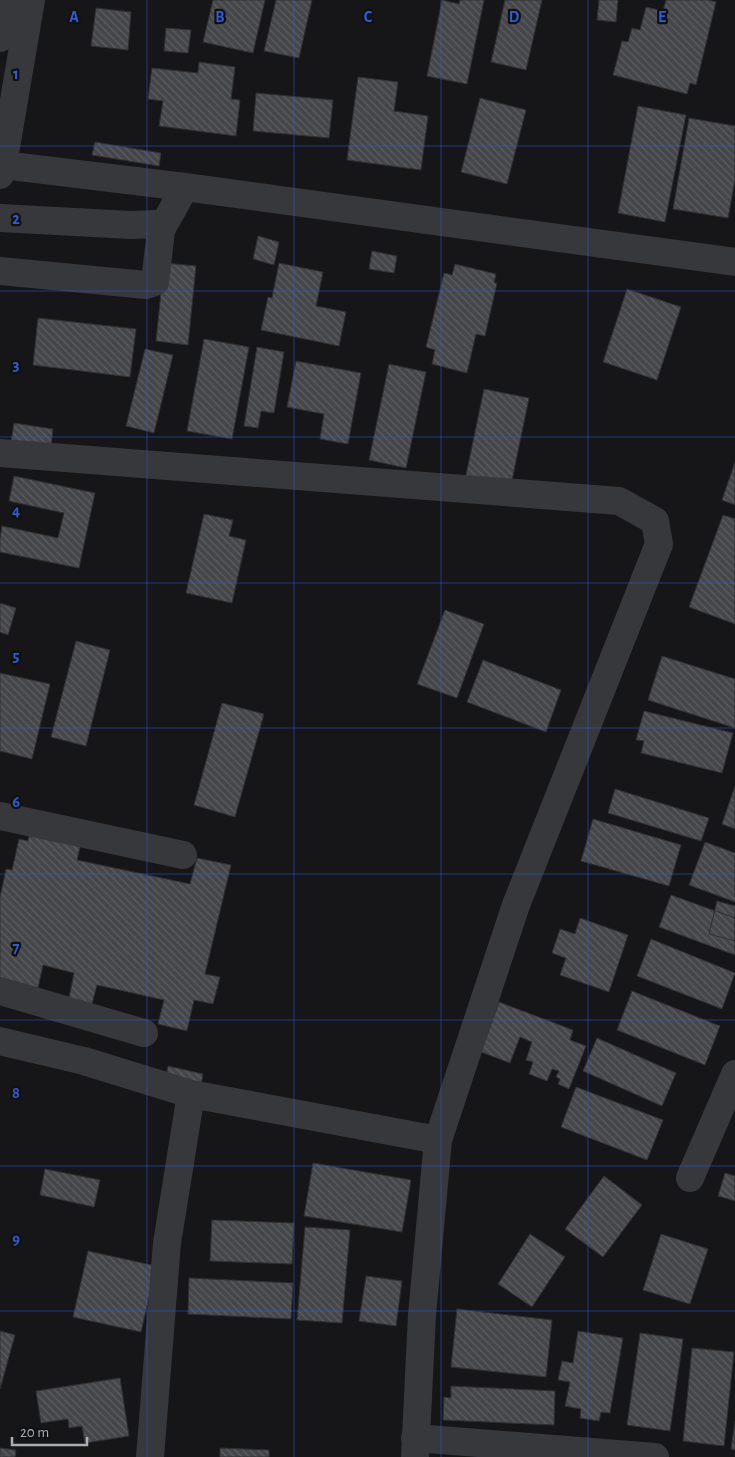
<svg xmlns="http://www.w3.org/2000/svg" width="735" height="1457" font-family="'Alegreya Sans',sans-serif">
	<defs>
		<pattern id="building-back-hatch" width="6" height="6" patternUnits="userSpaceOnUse" patternTransform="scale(1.25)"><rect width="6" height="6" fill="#45464a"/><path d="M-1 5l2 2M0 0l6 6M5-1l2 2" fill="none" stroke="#5d5e62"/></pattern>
	</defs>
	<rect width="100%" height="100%" fill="#161618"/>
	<path fill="url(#building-back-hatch)" stroke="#303033" d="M213,0H265L253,53L203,42Z
		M276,0H312L299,58L264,51Z
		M442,0L459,4L460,0H484L467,84L427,76Z
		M505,0H542L526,70L491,62Z
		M599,0H618L616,22L597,20Z
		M666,0H709L716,2L696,85L690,83L687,94L613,75L622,41L628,42L632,28L640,30L646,7L663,11Z
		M96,8L131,12L128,50L91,46Z
		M166,28L191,30L188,53L164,51Z
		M199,62L235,67L231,99L240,100L236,136L159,126L163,101L148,99L152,68L198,73Z
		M358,77L398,82L394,111L428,116L421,170L347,160Z
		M256,93L333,100L329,138L253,131Z
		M480,98L526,110L507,184L461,172Z
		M638,106L686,115L665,222L618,213Z
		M689,118L735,126V180L728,218L673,209Z
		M95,142L161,153L159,166L92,155Z
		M258,236L279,242L274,265L253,259Z
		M372,251L397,256L394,273L369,269Z
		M164,263L196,266L188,345L156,341Z
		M279,263L323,272L316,306L346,312L339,346L261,330L268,297L272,298Z
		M455,264L496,274L494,283H497L485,336L476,334L467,373L432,364L435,350L426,347L444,273L452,275Z
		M627,289L681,307L657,380L603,362Z
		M38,318L136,329L130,377L33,365Z
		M204,339L249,347L232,439L187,431Z
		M257,347L284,352L274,413L261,411L258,428L244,426Z
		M145,349L173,355L154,433L126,426Z
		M296,361L361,373L348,444L320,439L324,414L287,407Z
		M389,364L426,372L406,468L369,460Z
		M484,389L529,398L510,490L465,480Z
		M14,423L53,429L51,447L11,442Z
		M735,462V505L722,500Z
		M14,476L95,493L79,568L0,552V539L2,526L58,538L64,513L9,501Z
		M204,514L233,520L229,536L246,540L232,603L186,593Z
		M723,515L735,519V624L689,607Z
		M0,603L16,608L8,635L0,632Z
		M445,610L484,624L457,698L417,684Z
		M76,641L110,650L86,746L51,737Z
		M662,656L735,679V728L648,700Z
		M483,660L561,690L546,732L467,702Z
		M0,673L50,684L32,759L0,751Z
		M222,703L264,714L235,817L194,805Z
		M644,711L733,733L722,773L641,753L644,741L636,740Z
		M735,786V829L722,824Z
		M615,789L709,818L701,841L608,813Z
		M593,819L681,845L669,886L581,861Z
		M31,827L82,838L77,860L190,884L197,858L231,865L205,974L220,977L213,1004L194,1000L187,1031L158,1024L164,1000L97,985L92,1004L69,998L74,973L43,965L38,988L0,979V897L6,869L12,870L19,839L28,841Z
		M705,842L735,853V902L689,885Z
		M671,895L735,918V955L659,927Z
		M717,901L735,906V941L709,934Z
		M580,918L628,935L609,992L560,975L566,958L552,953L560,929L575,934Z
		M651,939L735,973L722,1009L637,976Z
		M632,991L720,1026L705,1065L617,1030Z
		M499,1002L573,1030L570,1040L586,1046L569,1089L558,1084L560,1079L556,1077L559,1071L552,1069L547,1081L529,1074L533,1062L526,1060L532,1042L520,1037L510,1063L481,1052Z
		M597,1038L676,1073L662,1106L583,1071Z
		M168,1066L203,1074L200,1090L165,1081Z
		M576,1087L663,1120L647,1160L561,1127Z
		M313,1163L411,1180L402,1232L304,1216Z
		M45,1169L100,1180L94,1207L40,1195Z
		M725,1173L735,1176V1201L718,1196Z
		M604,1176L642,1205L603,1257L565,1229Z
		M212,1220L294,1223L292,1264L210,1261Z
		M305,1227L350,1230L342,1323L297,1320Z
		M530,1234L565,1257L532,1307L498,1284Z
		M661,1234L708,1249L690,1304L643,1290Z
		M88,1251L156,1266L141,1332L73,1317Z
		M366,1276L402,1281L396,1326L359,1321Z
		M189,1278L293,1283L291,1319L188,1314Z
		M457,1309L552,1320L546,1377L451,1367Z
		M0,1331L15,1335L0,1389Z
		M578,1331L623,1338L610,1413L601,1412L599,1421L580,1418L581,1409L565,1406L570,1382L558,1380L562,1361L573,1363Z
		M640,1333L683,1339L670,1431L627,1425Z
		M692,1348L734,1352L724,1446L683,1441Z
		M120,1378L129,1436L85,1443L82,1426L69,1428L68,1419L41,1423L36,1391Z
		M451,1386L555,1391L554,1425L443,1420L444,1397L451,1398Z
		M735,1421V1450L731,1449Z
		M0,1448L16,1450L15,1457H0Z
		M220,1448L269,1450V1457H220Z"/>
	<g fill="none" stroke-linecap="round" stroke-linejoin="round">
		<path stroke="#37383c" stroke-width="28" d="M0,38L8,0
			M3,165L185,187L735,262
			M0,175L3,165L31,0
			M0,218L131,225L155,224L161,230L155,282L146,285L0,271
			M161,230L185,187
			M0,453L619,501L655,521L659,544L516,905L438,1140L191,1094L84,1061L0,1041
			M0,816L183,855
			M0,991L144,1033
			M690,1178L735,1074
			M415,1438L655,1457
			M150,1457L167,1243L191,1094
			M415,1457L422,1315L438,1140"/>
	</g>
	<path fill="none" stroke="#325cd3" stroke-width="1" stroke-opacity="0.55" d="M147,0V1457M294,0V1457M441,0V1457M588,0V1457M0,146H735M0,291H735M0,437H735M0,583H735M0,728H735M0,874H735M0,1020H735M0,1166H735M0,1311H735"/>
	<g font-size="16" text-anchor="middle" font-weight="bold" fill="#325cd3" stroke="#111113" stroke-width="4.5" stroke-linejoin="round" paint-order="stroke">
		<text x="74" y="22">A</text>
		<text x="220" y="22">B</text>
		<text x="368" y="22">C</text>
		<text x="514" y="22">D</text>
		<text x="662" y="22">E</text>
		<text x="16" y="79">1</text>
		<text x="16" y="224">2</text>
		<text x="16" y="370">3</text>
		<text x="16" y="516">4</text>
		<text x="16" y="661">5</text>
		<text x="16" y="807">6</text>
		<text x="16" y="953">7</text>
		<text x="16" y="1098">8</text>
		<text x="16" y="1244">9</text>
	</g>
	<path d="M12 1437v8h75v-8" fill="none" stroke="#a9aeb6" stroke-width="2.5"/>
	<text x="20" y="1437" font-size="15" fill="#a9aeb6" stroke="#111113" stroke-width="4" paint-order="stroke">20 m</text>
</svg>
